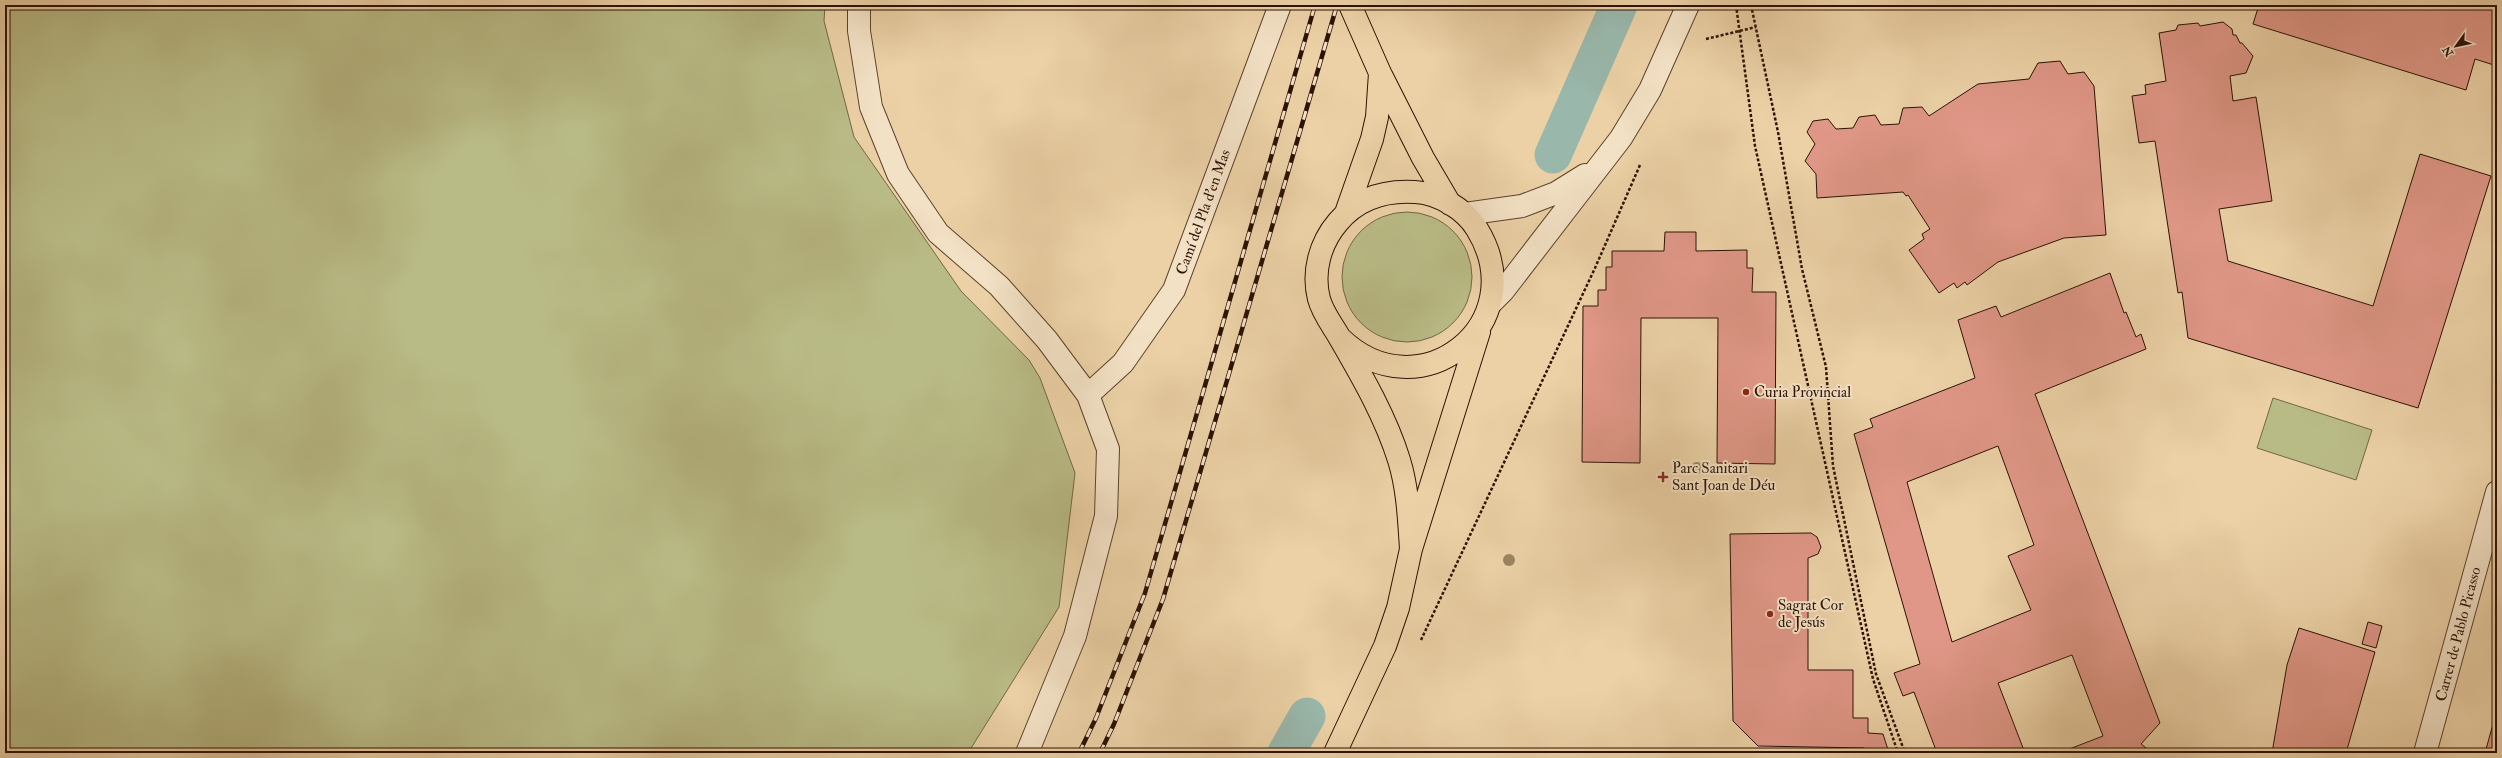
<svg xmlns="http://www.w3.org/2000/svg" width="2502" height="758" font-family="'IM FELL Double Pica',serif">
	<rect width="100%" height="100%" fill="#ecd1a6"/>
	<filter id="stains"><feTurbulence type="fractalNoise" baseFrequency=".005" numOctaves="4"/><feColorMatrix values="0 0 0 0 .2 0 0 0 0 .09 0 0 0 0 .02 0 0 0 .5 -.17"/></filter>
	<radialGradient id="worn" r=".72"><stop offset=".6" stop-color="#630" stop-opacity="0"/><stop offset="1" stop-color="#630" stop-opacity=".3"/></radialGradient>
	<path fill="#b9bb86" stroke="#726645" d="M5,5H825L824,21L854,137L961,291L1029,360L1040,378L1075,473L1059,607L968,753H5Z
		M1342 277a65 65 0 1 1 130 0a65 65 0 1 1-130 0Z
		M2273,398L2372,430L2356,480L2257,448Z"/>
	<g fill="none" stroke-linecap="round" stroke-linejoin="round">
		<path stroke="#99b7ab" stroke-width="37" d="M1553,155L1619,5
			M1286,753L1307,716"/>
	</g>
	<path fill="#e09787" stroke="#2c1204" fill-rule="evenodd" d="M2259,5H2497V66L2475,59L2466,90L2253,24Z
		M2223,22L2232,29L2233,35H2236L2240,43H2242L2253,56L2246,73L2230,76L2233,101L2256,97L2272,201L2219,209L2228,261L2373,306L2420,154L2491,176L2418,408L2188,338L2182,292L2178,293L2155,141L2139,143L2132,96L2146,94L2145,85L2166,81L2159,33L2176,30L2178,25L2198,23L2200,26Z
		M2060,61L2068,74L2084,72L2094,86L2106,235L2064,238L1998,262L1967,285L1965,282L1957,288L1954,283L1939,293L1909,250L1924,239L1922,234L1930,229L1908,195L1906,196L1903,192L1817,198L1816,174L1805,161L1815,144L1807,132L1813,121L1828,119L1836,129L1853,128L1859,117L1875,115L1881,125L1899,124L1903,108L1922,107L1929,116L1978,84L2029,79L2038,63Z
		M1665,232H1696V251L1747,250V268H1753L1752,292H1776L1775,464L1717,463L1718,318H1641L1640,463L1582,462L1583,306H1598V290H1606V267H1612V251H1664Z
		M2110,273L2124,313L2126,312L2136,337L2141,334L2146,349L2035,394L2160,723L2141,744L2150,751L2149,753H2059L2103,736L2072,655L1998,683L2025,753H1937L1914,692L1903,696L1894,673L1920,664L1854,434L1873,427L1870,419L1975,378L1958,320L1996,306L2001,317ZM1998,446L2034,545L2008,556L2031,610L1952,642L1907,482Z
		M1811,533L1817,537L1821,547L1818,554L1808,558V670H1853V718H1868V733L1883,734L1889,753H1864V748L1758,746L1733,721L1730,534Z
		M2368,622L2382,626L2376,648L2362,644Z
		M2299,628L2375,652L2346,753H2272L2287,665Z
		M2496,713L2497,753H2485Z"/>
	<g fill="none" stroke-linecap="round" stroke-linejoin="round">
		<g stroke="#5c422c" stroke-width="24">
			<path id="minor" d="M859,5V31L871,107L898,174L938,233L999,286L1047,340L1088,395L1108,449L1106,516L1075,636L1027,753
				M1465,214L1522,206L1556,193L1585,175
				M1491,303L1503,291L1621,138L1650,90L1688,5
				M1088,395L1123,363L1174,290L1280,5
				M2425,753L2497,492"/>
		</g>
		<g stroke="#2c1204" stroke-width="24">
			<path id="primary" d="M1350,5L1380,73L1423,158L1450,204
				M1346,213L1372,139L1377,117L1380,73
				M1340,338C1419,415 1535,324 1477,229C1465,209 1438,193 1415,192C1384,190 1358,198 1338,222C1320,243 1312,272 1319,299C1323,314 1334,327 1341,340C1363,378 1386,418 1399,460C1408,489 1409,520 1411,549
				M1335,753L1385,646L1398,608L1411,549L1479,332"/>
		</g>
		<path stroke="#2c1204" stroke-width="2.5" stroke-dasharray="3 2" stroke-linecap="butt" d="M1736,5L1755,146L1873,679L1898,753
			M1751,5L1778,132L1802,269L1826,367L1833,466L1876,674L1905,753
			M1706,39L1756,27
			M1421,640L1595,268L1640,165"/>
		<use href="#minor" stroke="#f3e1c5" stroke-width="22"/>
		<use href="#primary" stroke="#ecd1a6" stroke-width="22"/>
		<g stroke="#2c1204" stroke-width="4.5">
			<path id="rail" d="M1079,753L1096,718L1145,593L1315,5
				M1100,753L1114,724L1163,599L1337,5"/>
		</g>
		<use href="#rail" stroke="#f3e1c5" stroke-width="3" stroke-dasharray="9" stroke-linecap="butt"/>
	</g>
	<g fill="#9a8462">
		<circle cx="1697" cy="468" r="6"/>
		<circle cx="1509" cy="560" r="6"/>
	</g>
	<g fill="#8f2418" stroke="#f3e1c5" stroke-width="1.5">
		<circle cx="1746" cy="392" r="4"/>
		<path d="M1661 471h4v4h4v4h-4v4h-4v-4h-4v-4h4z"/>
		<circle cx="1770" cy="614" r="4"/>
	</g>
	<g text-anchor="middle" stroke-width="4" stroke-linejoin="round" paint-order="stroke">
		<g font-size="15" fill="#2c1204" stroke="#f3e1c5">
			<text transform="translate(1203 212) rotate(-70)" y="5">Camí del Pla d'en Mas</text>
			<text transform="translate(2458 634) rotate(-75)" y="5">Carrer de Pablo Picasso</text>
		</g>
		<g font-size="15" fill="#2c1204" stroke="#f3e1c5" text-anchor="start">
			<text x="1754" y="397">Curia Provincial</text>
			<text x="1672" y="473">Parc Sanitari<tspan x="1672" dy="17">Sant Joan de Déu</tspan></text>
			<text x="1778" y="610">Sagrat Cor<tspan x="1778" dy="17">de Jesús</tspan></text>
		</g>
	</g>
	<rect width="2502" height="758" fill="none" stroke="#ecd1a6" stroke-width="20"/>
	<rect x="6" y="6" width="2490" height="746" fill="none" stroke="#2c1204" stroke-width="2"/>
	<rect x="10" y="10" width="2482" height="738" fill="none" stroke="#2c1204"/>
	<g transform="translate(2456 46) rotate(237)" stroke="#f3e1c5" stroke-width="3" paint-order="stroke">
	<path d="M0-3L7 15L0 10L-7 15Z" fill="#2c1204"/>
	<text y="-6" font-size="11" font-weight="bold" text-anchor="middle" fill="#2c1204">N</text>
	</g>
	<rect width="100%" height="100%" filter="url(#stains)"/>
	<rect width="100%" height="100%" fill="url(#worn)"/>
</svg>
